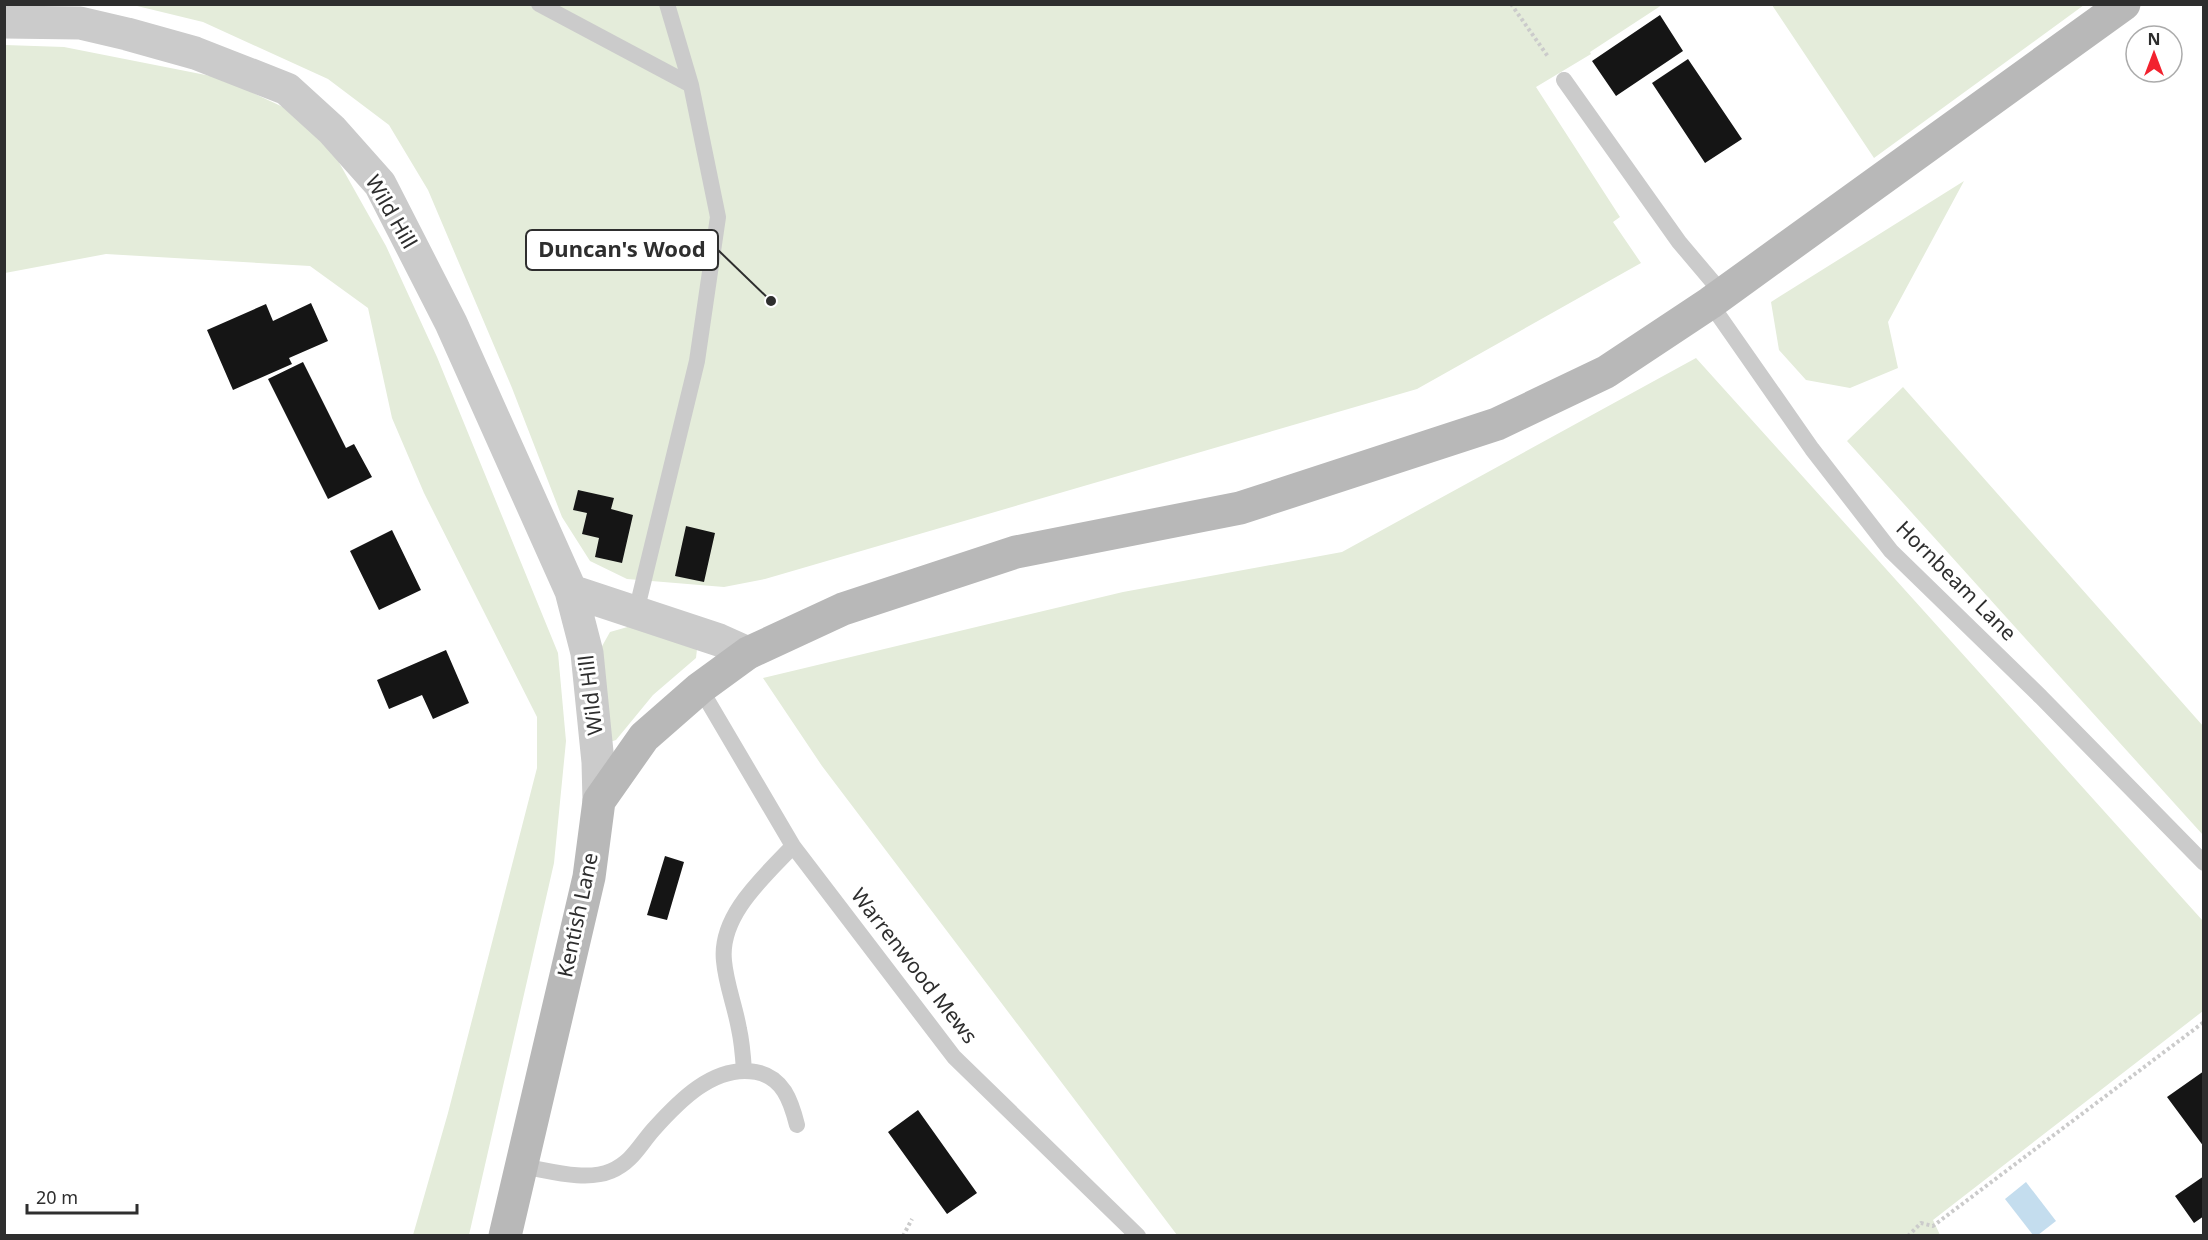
<svg xmlns="http://www.w3.org/2000/svg" width="2208" height="1240" font-family="'Noto Sans',sans-serif">
	<rect width="100%" height="100%" fill="#fff"/>
	<path fill="#e4ecda" d="M133,5H1662L1590,52L1591,54L1536,87L1620,217L1613,222L1641,263L1417,389L765,579L724,587L627,579L590,561L562,517L512,388L428,190L389,125L328,79L203,22Z
		M1772,5H2084L1874,158Z
		M5,45L64,47L221,78L283,107L332,150L386,246L437,357L558,653L566,741L554,863L469,1235H413L448,1113L537,768V717L424,493L392,418L368,308L310,266L106,254L5,273Z
		M1964,181L1888,322L1898,368L1850,388L1806,380L1779,350L1771,302Z
		M1696,358L2203,921V1011L1933,1220L1940,1235H1177L822,766L763,678L1123,592L1342,552Z
		M1903,387L2203,726V835L1847,441Z
		M631,626L697,649L696,658L653,695L616,740L610,742L601,648L610,632Z"/>
	<path fill="#c4ddee" d="M2026,1182L2056,1221L2038,1235H2033L2005,1199Z"/>
	<path fill="#151515" d="M1660,15L1683,51L1616,96L1592,61Z
		M1688,59L1742,139L1705,163L1652,83Z
		M311,303L328,341L289,358L292,364L233,390L207,330L266,304L273,321Z
		M303,362L346,448L354,444L372,477L328,499L268,379Z
		M578,490L614,498L611,509L633,515L622,563L595,557L599,538L582,534L587,513L573,510Z
		M686,526L715,533L704,582L675,576Z
		M392,530L421,590L379,610L350,551Z
		M446,650L469,703L433,719L422,695L389,709L377,680Z
		M665,856L684,862L667,920L647,915Z
		M2204,1071V1147L2167,1097Z
		M918,1110L977,1193L947,1214L888,1132Z
		M2204,1176V1216L2194,1223L2175,1196Z"/>
	<g fill="none" stroke-linecap="round" stroke-linejoin="round">
		<path stroke="#cbcbcb" stroke-width="4" stroke-dasharray="3 3" stroke-linecap="butt" d="M1511,4L1549,58
			M903,1236L912,1219
			M1908,1236L1921,1223L1933,1226L2204,1022"/>
		<path stroke="#cbcbcb" stroke-width="16" d="M539,4L691,85
			M1564,80L1679,242L1723,294
			M1710,303L1812,449L1891,551L2041,697L2204,863
			M636,612L697,361L718,217L691,85L667,4
			M700,688L793,846L954,1057L1138,1236
			M744,1070C743,1056 742,1042 739,1029C735,1006 726,984 724,961C719,915 765,876 793,846
			M521,1166C548,1170 585,1182 611,1171C632,1162 639,1146 653,1130C678,1102 714,1064 756,1072C783,1077 791,1101 797,1125"/>
		<path stroke="#cbcbcb" stroke-width="33" d="M4,22L80,23L127,34L195,53L287,89L332,130L380,184L451,323L571,591L587,653L598,762L599,801
			M571,591L719,640L748,653"/>
		<path stroke="#b8b8b8" stroke-width="33" d="M505,1236L589,877L599,801L644,737L700,688L748,653L843,609L1016,552L1240,508L1497,424L1606,372L1710,303L2124,4"/>
	</g>
	<g text-anchor="middle" stroke-width="6" stroke-linejoin="round" paint-order="stroke">
		<g font-size="21" fill="#2e2e2e" stroke="#fff">
			<text transform="translate(391 212) rotate(60)" y="7">Wild Hill</text>
			<text transform="translate(1956 581) rotate(45)" y="7">Hornbeam Lane</text>
			<text transform="translate(591 695) rotate(-97)" y="7">Wild Hill</text>
			<text transform="translate(578 915) rotate(-78)" y="7">Kentish Lane</text>
			<text transform="translate(914 966) rotate(52)" y="7">Warrenwood Mews</text>
		</g>
	</g>
	<path fill="none" stroke="#2e2e2e" stroke-width="2" d="M771 301L718 250"/>
	<circle fill="#2e2e2e" stroke="#fff" stroke-width="2" cx="771" cy="301" r="6"/>
	<rect fill="#fff" stroke="#2e2e2e" stroke-width="2" x="526" y="230" width="192" height="40" rx="6"/>
	<g font-size="22" text-anchor="middle" font-weight="bold" fill="#2e2e2e">
		<text x="622" y="257">Duncan's Wood</text>
	</g>
	<rect width="2208" height="1240" fill="none" stroke="#2e2e2e" stroke-width="12"/>
	<g transform="translate(2154 54)"><circle r="28" fill="#ffffff" stroke="#ababab" stroke-width="1.5"/>
	<path d="M0-4.5L10 22L0 15L-10 22Z" fill="#f2222e"/>
	<text y="-9" font-size="16" font-weight="bold" text-anchor="middle" fill="#2e2e2e">N</text>
	</g>
	<path d="M27 1204v9h110v-9" fill="none" stroke="#2e2e2e" stroke-width="3"/>
	<text x="36" y="1204" font-size="18" fill="#2e2e2e" stroke="#ffffff" stroke-width="4.5" paint-order="stroke">20 m</text>
</svg>
